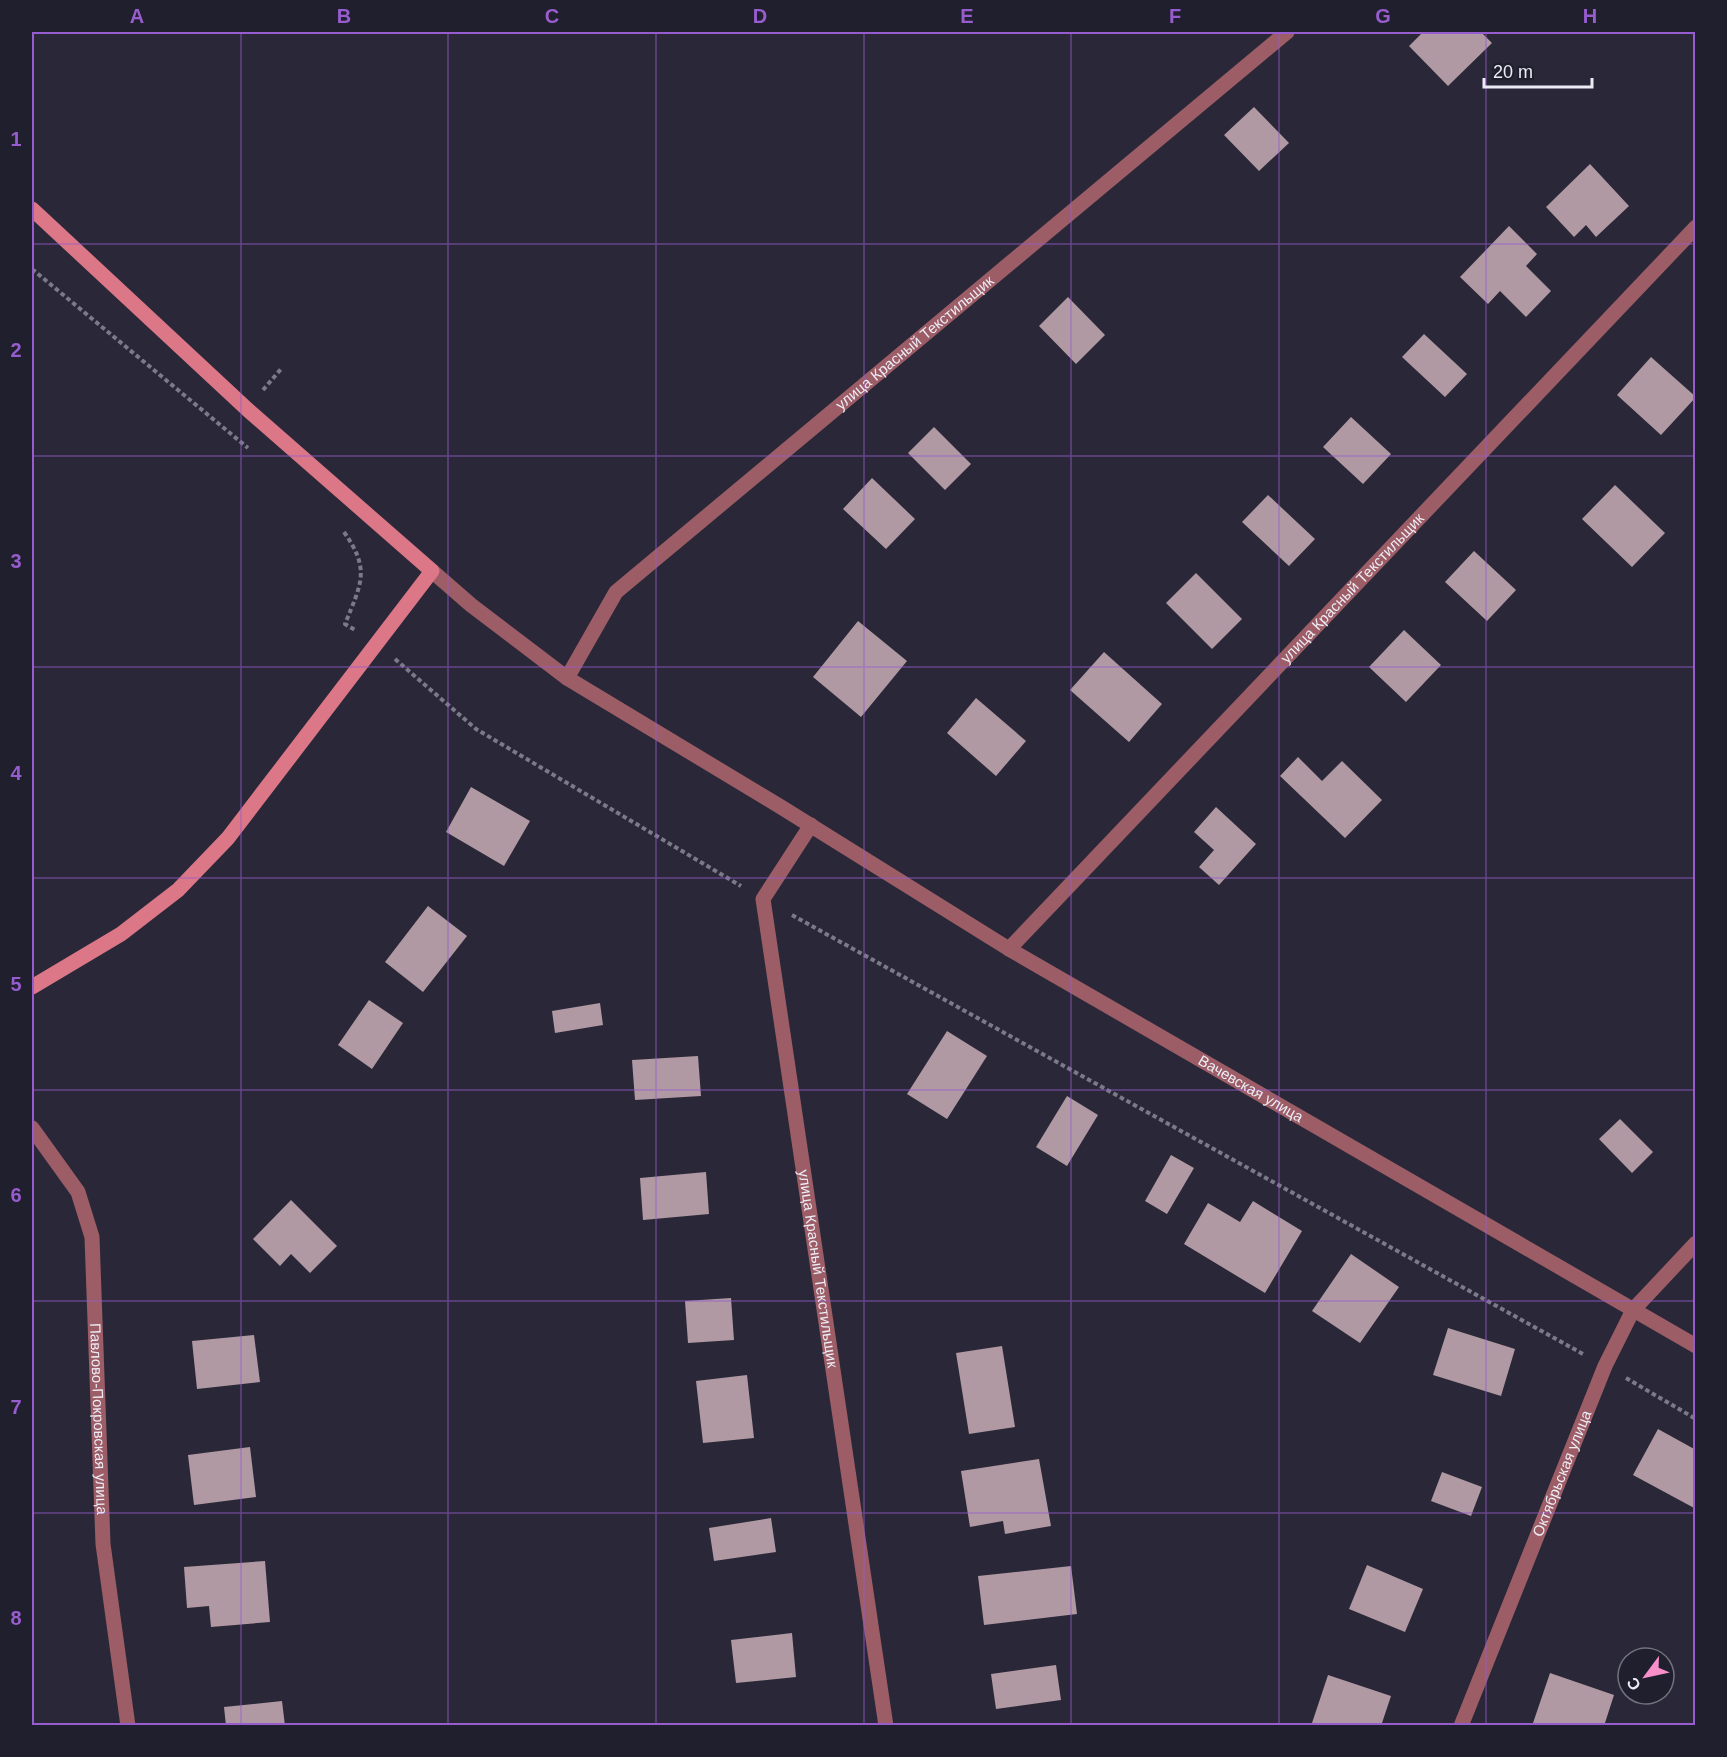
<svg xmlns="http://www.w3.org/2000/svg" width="1727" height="1757" font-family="Arial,sans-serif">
	<rect width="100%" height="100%" fill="#2a2838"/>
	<path fill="#b099a2" d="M1423,32H1481L1492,43L1448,86L1409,46Z
		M1254,107L1289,143L1259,171L1224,135Z
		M1590,164L1629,206L1596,237L1586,225L1574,237L1546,207Z
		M1509,226L1537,254L1526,266L1551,291L1526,317L1500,291L1488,304L1460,277Z
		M1068,297L1105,335L1076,364L1039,326Z
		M1424,334L1467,374L1445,397L1402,357Z
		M1651,357L1696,397L1661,435L1617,395Z
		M1351,417L1391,454L1363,484L1323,447Z
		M934,427L971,464L945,490L908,453Z
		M872,478L915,519L886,549L843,509Z
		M1615,485L1665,533L1632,567L1582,519Z
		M1268,495L1315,539L1289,566L1242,522Z
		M1474,551L1516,590L1487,621L1445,582Z
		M1196,573L1242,619L1212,649L1166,603Z
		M858,621L907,661L861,717L813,677Z
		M1404,630L1441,665L1406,702L1369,667Z
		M1104,652L1162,704L1129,742L1070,690Z
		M976,698L1026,741L996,776L947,733Z
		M1298,757L1322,781L1342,761L1382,800L1345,838L1280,776Z
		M471,787L530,821L504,866L446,832Z
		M1216,807L1256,844L1219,885L1199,867L1214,850L1194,832Z
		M428,906L467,936L423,992L385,962Z
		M369,1000L403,1023L372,1069L338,1045Z
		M600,1003L603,1025L555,1033L552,1011Z
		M947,1031L987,1056L947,1119L907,1094Z
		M698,1056L701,1096L635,1100L632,1060Z
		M1067,1096L1098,1115L1067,1166L1036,1147Z
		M1620,1119L1653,1152L1632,1173L1599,1139Z
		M1171,1155L1194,1168L1167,1214L1145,1201Z
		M706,1172L709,1214L643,1220L640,1178Z
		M291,1200L337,1246L310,1273L291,1254L280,1266L253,1239Z
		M1253,1201L1302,1231L1265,1293L1184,1244L1208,1203L1240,1222Z
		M1351,1254L1399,1287L1360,1343L1312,1311Z
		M731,1298L734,1340L688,1343L685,1301Z
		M1448,1328L1515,1349L1501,1396L1433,1375Z
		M254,1335L260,1382L197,1389L192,1341Z
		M1002,1346L1015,1427L969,1434L956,1353Z
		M747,1375L754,1438L703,1443L696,1381Z
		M1658,1429L1696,1450V1509L1633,1475Z
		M250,1447L256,1497L194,1505L188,1455Z
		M1039,1459L1051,1526L1005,1534L1003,1521L970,1527L961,1471Z
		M1442,1472L1482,1487L1471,1516L1431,1501Z
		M771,1518L776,1552L714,1561L709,1528Z
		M265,1561L270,1622L211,1627L209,1606L187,1608L184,1567Z
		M1367,1565L1423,1589L1405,1632L1349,1609Z
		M1071,1566L1077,1614L984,1625L978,1576Z
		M792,1633L796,1677L736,1683L731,1640Z
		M1056,1665L1061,1700L996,1709L991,1674Z
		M1550,1673L1614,1695L1604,1726H1532Z
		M1328,1675L1391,1696L1381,1726H1311Z
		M282,1701L285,1726H226L224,1707Z"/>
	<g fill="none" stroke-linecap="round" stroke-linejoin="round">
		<path stroke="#7b7a87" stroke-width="4" stroke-dasharray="4.5 3" stroke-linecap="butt" d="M32,269L248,448
			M263,390L281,369
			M344,532C371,570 361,584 345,624L355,630
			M395,659L476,729L741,886
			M792,915L1583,1354
			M1626,1378L1696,1419"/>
		<g stroke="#9c5d66" stroke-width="15">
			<path id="s1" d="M432,571L471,605L567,678L781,807L1009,949L1696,1346"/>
			<path id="s2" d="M567,678L616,592L1287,32"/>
			<path id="s3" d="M811,825L763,899L886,1726"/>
			<path id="s4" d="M1009,949L1696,227"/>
			<path id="s5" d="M32,1128L78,1192L92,1237L103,1544L128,1726"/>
			<path id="s6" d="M1461,1726L1605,1366L1633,1310L1696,1243"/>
		</g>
		<path stroke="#dc7787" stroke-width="15" d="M32,209L248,410L432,571L228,838L178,890L121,934L32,987"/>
	</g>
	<path fill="none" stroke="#975ccd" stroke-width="1.5" stroke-opacity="0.55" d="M241,32V1726M448,32V1726M656,32V1726M864,32V1726M1071,32V1726M1279,32V1726M1486,32V1726M32,244H1696M32,456H1696M32,667H1696M32,878H1696M32,1090H1696M32,1301H1696M32,1513H1696"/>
	<g text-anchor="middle" stroke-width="6" stroke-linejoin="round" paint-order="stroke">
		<g font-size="15" fill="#ececf6" stroke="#201f2e">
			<text dy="5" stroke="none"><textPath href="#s2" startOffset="488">улица Красный Текстильщик</textPath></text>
			<text dy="5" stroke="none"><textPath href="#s4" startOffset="498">улица Красный Текстильщик</textPath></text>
			<text dy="5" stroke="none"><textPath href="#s1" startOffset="970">Вачевская улица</textPath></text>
			<text dy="5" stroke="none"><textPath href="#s3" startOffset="462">улица Красный Текстильщик</textPath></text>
			<text dy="5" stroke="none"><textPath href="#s5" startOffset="308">Павлово-Покровская улица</textPath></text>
			<text dy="5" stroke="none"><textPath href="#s6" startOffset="272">Октябрьская улица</textPath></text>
		</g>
	</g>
	<rect width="1727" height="1757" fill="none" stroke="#201f2e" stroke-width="66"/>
	<g transform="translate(1646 1676) rotate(237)"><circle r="28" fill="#201f2e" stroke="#72717e" stroke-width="1.5"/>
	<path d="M0-4.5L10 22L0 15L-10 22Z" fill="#f98fca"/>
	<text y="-9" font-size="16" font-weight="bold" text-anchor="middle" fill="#ececf6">С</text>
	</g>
	<path d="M1484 78v9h108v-9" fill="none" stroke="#ececf6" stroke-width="3"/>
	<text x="1493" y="78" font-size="18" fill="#ececf6" stroke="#201f2e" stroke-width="4.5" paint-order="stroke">20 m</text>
	<rect x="33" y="33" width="1661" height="1691" fill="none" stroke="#975ccd" stroke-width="2"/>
	<g font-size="20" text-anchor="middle" font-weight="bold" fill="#975ccd">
		<text x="137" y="23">A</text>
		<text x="344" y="23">B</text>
		<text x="552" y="23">C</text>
		<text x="760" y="23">D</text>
		<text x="967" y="23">E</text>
		<text x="1175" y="23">F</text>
		<text x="1383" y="23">G</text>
		<text x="1590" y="23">H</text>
		<text x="16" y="146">1</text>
		<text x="16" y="357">2</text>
		<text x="16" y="568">3</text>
		<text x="16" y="780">4</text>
		<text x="16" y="991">5</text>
		<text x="16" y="1202">6</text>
		<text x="16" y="1414">7</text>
		<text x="16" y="1625">8</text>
	</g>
</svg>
